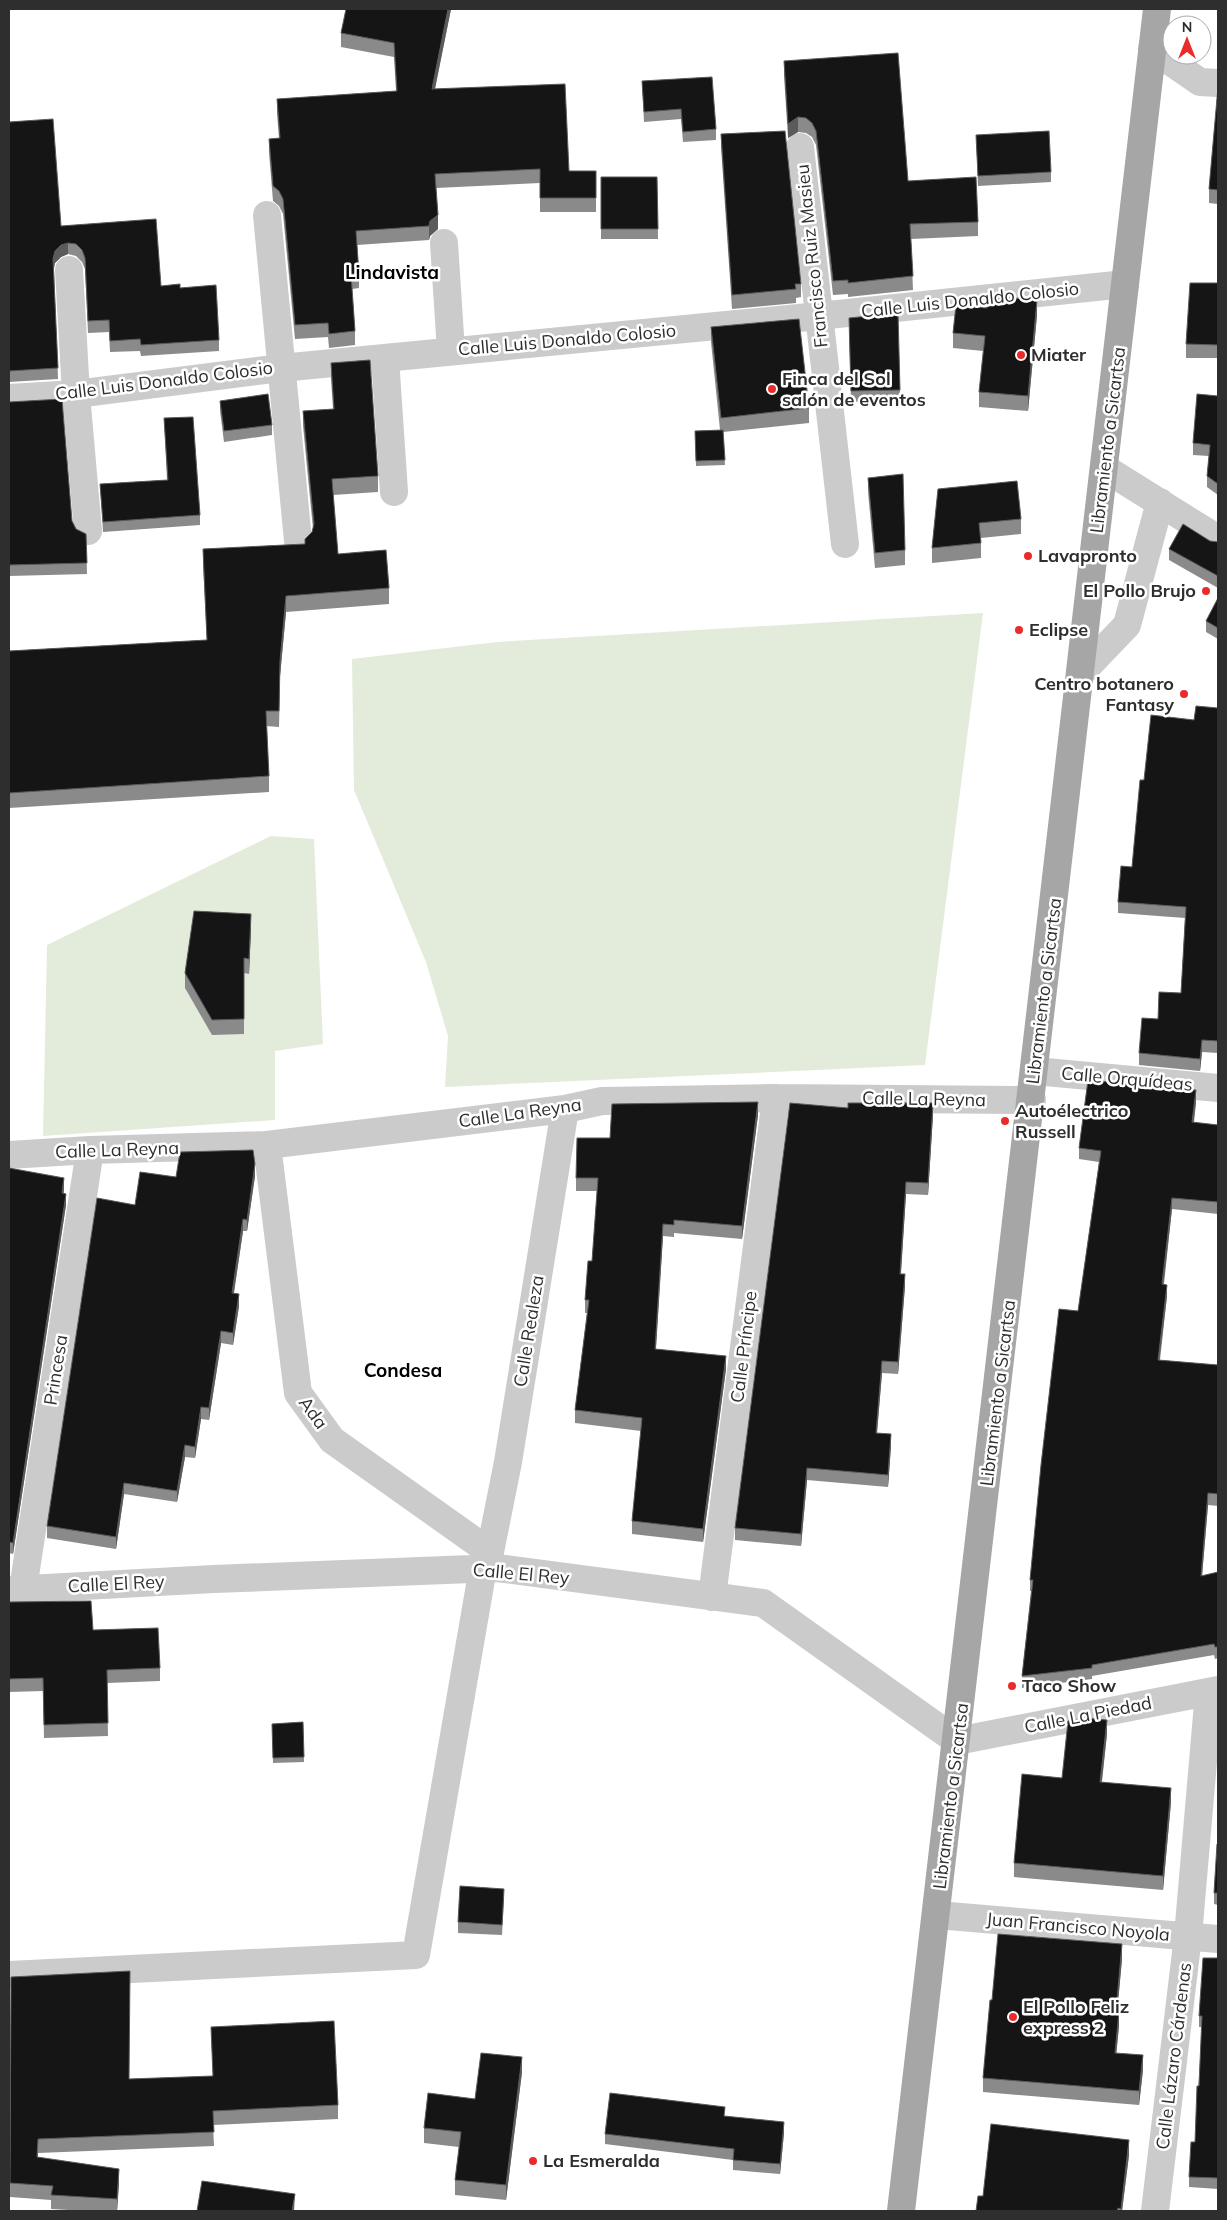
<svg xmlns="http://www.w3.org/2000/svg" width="1227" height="2220" font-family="Mulish,sans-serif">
	<rect width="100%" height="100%" fill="#fff"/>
	<path fill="#e3ecdb" d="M983,613L925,1065L445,1087L448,1036L426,962L354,790L352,659L497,642Z
		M271,836L314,839L323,1044L275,1051V1120L43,1136L47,945Z"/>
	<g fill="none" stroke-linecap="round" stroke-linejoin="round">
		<path stroke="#cbcbcb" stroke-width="28" d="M1152,49L1200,82L1218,83
			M800,147L845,544
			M267,215L298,541
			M444,243L451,351
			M69,270L76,394L88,531
			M385,358L394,492
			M9,398L76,394L281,368L819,316L1125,284
			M1104,468L1218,539
			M1081,673L1127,625L1160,502
			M1035,1071L1218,1088
			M9,1155L90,1150L267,1145L565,1109L602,1101L776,1098L1032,1100
			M490,1552L508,1462L565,1109
			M23,1589L90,1150
			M9,1590L214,1579L497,1568L763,1603L957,1741L1218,1690
			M712,1597L776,1098
			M937,1915L1218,1939
			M9,1975L416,1955L483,1568L490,1552L332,1440L298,1393L267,1145
			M1155,2211L1188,1936L1209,1692"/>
		<path stroke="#a6a6a6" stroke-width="28" d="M901,2211L1157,9"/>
	</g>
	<path fill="#8a8a8a" d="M451,9L435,89L569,171H596V212H540V183L436,188L438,229L430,236L429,240L357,245L359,274V288L352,289L355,331V345L329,348L328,337L295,339L283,214L279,206L273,201L269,153V139L279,138L277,114V99L396,91L394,57L341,47V33Z
		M784,61L908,181L978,222V236L911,239L913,290L848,297V294L833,295L816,145L812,137L806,133L798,132L788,138L784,76Z
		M642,81L716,129V140L683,142L681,119L644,122Z
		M1218,87V204L1209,203V189Z
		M9,122L61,226L161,286L180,288L219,340V351L141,356L140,351L110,352L109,332L88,333L85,269L82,262L76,256L68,254L61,257L55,263L54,269L58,379L9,382Z
		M721,134L801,284V297L796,298V303L732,309L721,147Z
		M976,135L1051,172V182L978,186Z
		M601,177H657L658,239H601Z
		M1218,283V358H1186V344Z
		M1037,315L1028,411L979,407V392L983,351L953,348V333Z
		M711,327L809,408V423L723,432L725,465L696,466L695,431L720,430L711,342Z
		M849,329L900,390V400L851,402Z
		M331,363L378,476V492L333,495L338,554L389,588V604L286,612L280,676L279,727L266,726L269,776V792L9,808V651L207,640L203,565V549L305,544L312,532L313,529L303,426V411L333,409L331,379Z
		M1218,396V495L1207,487V476L1209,456L1193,455V443Z
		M220,401L272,425V435L224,442L220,411Z
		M9,402L72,521L76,529L86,534L87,574L9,576Z
		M164,418L200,515V525L103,532L100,484L167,480Z
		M868,478L905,550V565L875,568L868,492Z
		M938,489L1021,519V534L981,538V558L932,563V548Z
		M1210,541L1218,542V588L1169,560V549Z
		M1218,598V639L1206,632V621Z
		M1218,708V1053L1202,1052L1200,1071L1139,1065V1053L1158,1019L1181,993L1185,918L1118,913V902L1132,867L1144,780L1194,720Z
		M251,929L249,974L244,973V1034L212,1035L185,988V973Z
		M1196,1102L1194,1123L1218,1125V1214L1172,1209L1164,1284L1167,1296L1160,1360L1218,1365V1506L1208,1505L1202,1576L1218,1572V1658L1215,1659L1214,1655L1092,1676V1679L1022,1688V1676L1031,1591H1030V1580L1078,1311L1099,1162L1079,1159V1148Z
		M758,1115L742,1239L674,1233V1237L663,1236L656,1349L726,1369L703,1542L632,1534V1521L641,1431L575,1423V1410L587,1313H585V1300L592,1261L597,1191H576V1178L610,1138Z
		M933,1115L928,1195L906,1194L901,1274L905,1286L898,1374L882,1373L877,1433L891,1446L888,1487L807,1480L801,1546L735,1540V1528Z
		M9,1168L64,1189V1194L66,1205L13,1554L9,1553Z
		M255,1176L247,1231H243L234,1293L239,1306L233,1345L221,1343L209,1420L201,1419L195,1458L185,1457L177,1502L124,1494L116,1549L47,1538V1526L135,1205L176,1177Z
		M9,1602L93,1630L160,1668V1681L107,1683L108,1736L44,1738L43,1691L9,1692Z
		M303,1722L304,1762L273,1763L272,1724Z
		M1107,1734L1102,1782L1171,1802L1163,1890L1014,1877V1863L1062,1778Z
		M1218,1845V1905L1214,1904V1893Z
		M504,1899L502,1935L458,1933V1922Z
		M1218,1958V2189L1189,2187V2177L1195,2142L1202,2027H1199V2016Z
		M1122,1959L1117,2011L1119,2026L1116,2053L1143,2070L1139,2105L983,2092V2078L992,2000Z
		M11,1977L129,2079L213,2076L211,2027L338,2105V2119L213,2125L214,2146L38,2153V2157L119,2183L117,2211H86L51,2209V2200L10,2197Z
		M522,2072L506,2200L455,2195V2180L459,2147L424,2143V2128Z
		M725,2116L784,2133L780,2174L733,2170V2160L605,2144V2134Z
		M1129,2155L1122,2211H976L983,2196Z"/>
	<path fill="#5b5b5b" d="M448,9H451L432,103V89Z
		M798,117V132L788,138V124Z
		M438,215V229L430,236L429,240V226L430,221Z
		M68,243V254L61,257L55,263L53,271V259L55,251L61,245Z
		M1037,300V315L1028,411V396Z
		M286,596V612L280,676L279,727L280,661Z
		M251,914V929L249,974V959Z
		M1202,1040V1052L1200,1071V1059Z
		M1196,1090V1102L1192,1134V1122Z
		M758,1102V1115L742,1239V1226Z
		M933,1103V1115L928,1195V1183Z
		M255,1164V1176L247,1231V1220Z
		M64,1178V1189L62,1204V1193Z
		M906,1182V1194L900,1286V1274Z
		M66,1194V1205L13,1554V1543Z
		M1172,1198V1209L1162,1296V1284Z
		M243,1219V1231L232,1305V1293Z
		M663,1224V1236L655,1362V1349Z
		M905,1274V1286L898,1374V1362Z
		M1167,1285V1296L1158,1371V1360Z
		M239,1294V1306L233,1345V1333Z
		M221,1331V1343L209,1420V1408Z
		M726,1356V1369L703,1542V1529Z
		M882,1361V1373L876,1444V1433Z
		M201,1407V1419L195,1458V1447Z
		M891,1434V1446L888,1487V1475Z
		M185,1445V1457L177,1502V1491Z
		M807,1468V1480L801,1546V1534Z
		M124,1483V1494L116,1549V1537Z
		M1208,1493V1505L1201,1588V1576Z
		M1107,1720V1734L1100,1796V1782Z
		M1171,1788V1802L1163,1890V1876Z
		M1122,1944V1959L1116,2026V2011Z
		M1119,2011V2026L1115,2068V2053Z
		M1143,2055V2070L1139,2105V2091Z
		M522,2057V2072L506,2200V2185Z
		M784,2122V2133L780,2174V2164Z
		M1129,2140V2155L1122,2211H1121Z
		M119,2169V2183L117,2211V2199Z
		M295,2194L294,2211H292Z"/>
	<path fill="#151515" stroke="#5b5b5b" d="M346,9H448L432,89L565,84L569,171H596V198H540V169L435,174L438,215L430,221L429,226L356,231L359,274H351L355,331L329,334L328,323L295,325L283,199L279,191L273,186L269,139L280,138L277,99L397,91L394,43L341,33Z
		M898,53L908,181L976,177L978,222L910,224L913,276L848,283V280L833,281L816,131L812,123L806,118L798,117L788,124L784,61Z
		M712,77L716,129L683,132L681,109L644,112L642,81Z
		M1218,87V190L1209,189Z
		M53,119L61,226L156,219L161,286L180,284V288L216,285L219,340L141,345L140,339L110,341L109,320L88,321L85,258L82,250L76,244L68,243L61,245L55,251L53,259L58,368L9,371V122Z
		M785,131L801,284H795L796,289L732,295L721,134Z
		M1049,131L1051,172L978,176L976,135Z
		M601,177H657L658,229H601Z
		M1190,283H1218V345L1186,344Z
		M1005,297L1037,300L1028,396L979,392L985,336L953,333L956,305L987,308L988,299Z
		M898,313L900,390L851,391L849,318Z
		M799,319L809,408L721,418L711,327Z
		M370,360L378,476L332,479L338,554L386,550L389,588L286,596L280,661L279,711H266L269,776L9,793V651L207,640L203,549L305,544V539L312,532L314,524L303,411L334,409L331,363Z
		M268,394L272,425L224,431L220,401Z
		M1197,394L1218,396V484L1207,476L1210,445L1193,443Z
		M62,399L72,521L76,529L86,534L87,563L9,565V402Z
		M193,417L200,515L103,522L100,484L168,480L164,418Z
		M723,430L725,460L696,461L695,431Z
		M903,474L905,550L875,553L868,478Z
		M1017,481L1021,519L979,523L981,543L932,548L938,489Z
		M1183,524L1210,541L1218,542V576L1169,549Z
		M1218,598V628L1206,621Z
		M1196,706L1218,708V1041L1202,1040L1200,1059L1139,1053L1142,1018L1158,1019L1159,992L1181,993L1186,907L1118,902L1121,866L1132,867L1140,780H1144L1151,715L1194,720Z
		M194,911L251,914L249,959L244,958V1019L212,1020L185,973Z
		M1088,1080L1196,1090L1192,1122L1218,1125V1202L1172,1198L1162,1284L1167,1285L1158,1360L1218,1365V1494L1208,1493L1201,1576L1218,1572V1647H1215L1214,1644L1092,1665V1668L1022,1676L1033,1580H1030L1041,1465L1059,1309L1078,1311L1101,1151L1079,1148Z
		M758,1102L742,1226L674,1220V1225L663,1224L655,1349L726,1356L703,1529L632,1521L642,1418L575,1410L589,1300H585L588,1261H592L598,1178H576L577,1138H610L612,1104Z
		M790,1103L848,1108V1103H933L928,1183L906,1182L900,1274H905L898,1362L882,1361L876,1433L891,1434L888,1475L807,1468L801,1534L735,1528Z
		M253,1150L255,1164L247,1220L243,1219L232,1293L239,1294L233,1333L221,1331L209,1408L201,1407L195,1447L185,1445L177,1491L124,1483L116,1537L47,1526L97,1198L135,1205L140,1172L176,1177L180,1152Z
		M9,1168L64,1178L62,1193L66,1194L13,1543L9,1542Z
		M91,1601L93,1630L158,1628L160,1668L107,1670L108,1723L44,1725L43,1678L9,1679V1602Z
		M1084,1718L1107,1720L1100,1782L1171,1788L1163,1876L1014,1863L1022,1774L1062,1778L1068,1721Z
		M303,1722L304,1757L273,1758L272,1724Z
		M1217,1844L1218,1845V1893H1214Z
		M460,1886L504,1889L502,1925L458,1922Z
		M998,1934L1122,1944L1116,2011H1119L1115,2053L1143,2055L1139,2091L983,2078L990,2000H992Z
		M1203,1958H1218V2178L1189,2177L1191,2142H1195L1197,2086H1199L1202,2016H1199Z
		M130,1971L129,2079L213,2076L211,2027L334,2021L338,2105L213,2111L214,2132L38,2139L37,2157L119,2169L117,2199L51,2195L53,2186L10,2183L11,1977Z
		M481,2053L522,2057L506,2185L455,2180L461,2132L424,2128L428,2093L475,2099Z
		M610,2093L725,2107L724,2116L784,2122L780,2164L733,2160L734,2149L605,2134Z
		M991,2124L1129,2140L1121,2209L1118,2208L1117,2211H976L978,2196H983Z
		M202,2181L295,2194L292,2211H197Z"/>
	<g fill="#eb2b2b" stroke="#fff" stroke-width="2">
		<circle cx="1021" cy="355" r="5"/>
		<circle cx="772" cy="389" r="5"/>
		<circle cx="1028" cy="556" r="5"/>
		<circle cx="1206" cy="591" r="5"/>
		<circle cx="1019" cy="630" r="5"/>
		<circle cx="1184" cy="694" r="5"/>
		<circle cx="1005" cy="1121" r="5"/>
		<circle cx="1012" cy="1686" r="5"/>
		<circle cx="1013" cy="2017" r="5"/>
		<circle cx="533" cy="2161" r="5"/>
	</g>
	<g text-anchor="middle" stroke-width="5" stroke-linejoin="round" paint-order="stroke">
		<g font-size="18" fill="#2e2e2e" stroke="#fff">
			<text transform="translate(812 256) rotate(-96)" y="6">Francisco Ruiz Masieu</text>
			<text transform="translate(970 300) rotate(-6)" y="6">Calle Luis Donaldo Colosio</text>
			<text transform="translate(567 340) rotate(-5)" y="6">Calle Luis Donaldo Colosio</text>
			<text transform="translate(164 381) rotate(-7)" y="6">Calle Luis Donaldo Colosio</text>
			<text transform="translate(1108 440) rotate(-83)" y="6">Libramiento a Sicartsa</text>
			<text transform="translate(1044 991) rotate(-83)" y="6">Libramiento a Sicartsa</text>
			<text transform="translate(1127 1079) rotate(5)" y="6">Calle Orquídeas</text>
			<text transform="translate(924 1099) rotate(1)" y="6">Calle La Reyna</text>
			<text transform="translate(520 1113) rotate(-8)" y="6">Calle La Reyna</text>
			<text transform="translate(117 1150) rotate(-2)" y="6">Calle La Reyna</text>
			<text transform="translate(529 1331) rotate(-81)" y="6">Calle Realeza</text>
			<text transform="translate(744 1347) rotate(-83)" y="6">Calle Príncipe</text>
			<text transform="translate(56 1370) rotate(-81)" y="6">Princesa</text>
			<text transform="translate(998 1393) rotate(-83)" y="6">Libramiento a Sicartsa</text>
			<text transform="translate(313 1413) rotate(54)" y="6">Ada</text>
			<text transform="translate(521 1574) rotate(5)" y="6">Calle El Rey</text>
			<text transform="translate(116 1584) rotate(-3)" y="6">Calle El Rey</text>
			<text transform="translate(1088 1715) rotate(-11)" y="6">Calle La Piedad</text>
			<text transform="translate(951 1796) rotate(-83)" y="6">Libramiento a Sicartsa</text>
			<text transform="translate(1078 1927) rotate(5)" y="6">Juan Francisco Noyola</text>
			<text transform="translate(1174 2056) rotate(-83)" y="6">Calle Lázaro Cárdenas</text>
		</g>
		<g font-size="18" font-weight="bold" fill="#2e2e2e" stroke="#fff" text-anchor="start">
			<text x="1031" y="361">Miater</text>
			<text x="782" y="385">Finca del Sol<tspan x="782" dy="21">salón de eventos</tspan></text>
			<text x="1038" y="562">Lavapronto</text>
			<text x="1196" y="597" text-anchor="end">El Pollo Brujo</text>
			<text x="1029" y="636">Eclipse</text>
			<text x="1174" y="690" text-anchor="end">Centro botanero<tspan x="1174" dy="21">Fantasy</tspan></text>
			<text x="1015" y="1117">Autoélectrico<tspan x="1015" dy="21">Russell</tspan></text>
			<text x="1022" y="1692">Taco Show</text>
			<text x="1023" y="2013">El Pollo Feliz<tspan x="1023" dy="21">express 2</tspan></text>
			<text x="543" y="2167">La Esmeralda</text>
		</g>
		<g font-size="19" font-weight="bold" fill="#000" stroke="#fff">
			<text x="392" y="279">Lindavista</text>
			<text x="403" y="1377">Condesa</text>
		</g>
	</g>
	<rect width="1227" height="2220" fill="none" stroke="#2e2e2e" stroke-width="20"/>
	<g transform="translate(1187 40)"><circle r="24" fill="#ffffff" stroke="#ababab"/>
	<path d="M0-4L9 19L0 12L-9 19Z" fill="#eb2b2b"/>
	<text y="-8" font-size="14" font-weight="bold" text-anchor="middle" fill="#2e2e2e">N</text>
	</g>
</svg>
